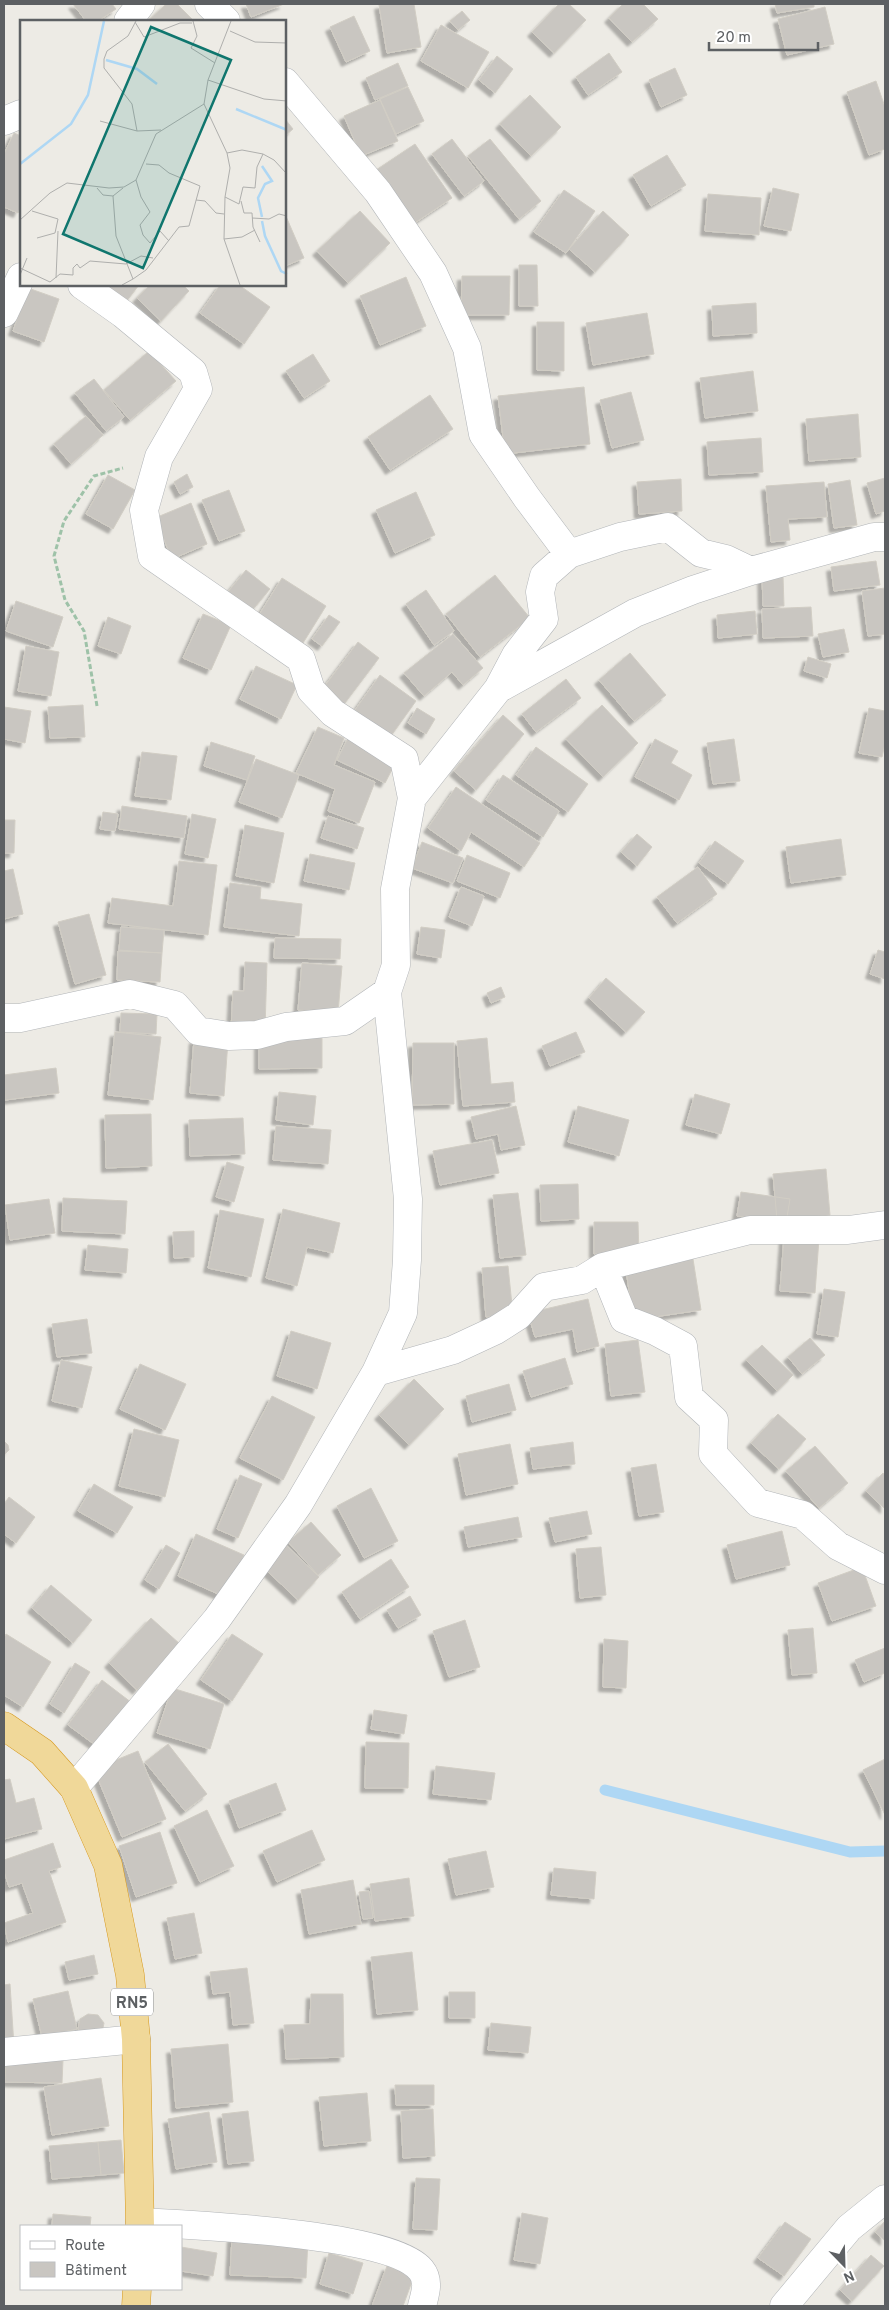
<svg xmlns="http://www.w3.org/2000/svg" width="889" height="2310" font-family="Overpass,sans-serif">
	<defs>
		<filter id="shadow"><feDropShadow dx="-4.5" dy="4.5" stdDeviation="1" flood-color="#0004"/></filter>
	</defs>
	<rect width="100%" height="100%" fill="#edebe5"/>
	<g fill="none" stroke-linecap="round" stroke-linejoin="round">
		<path stroke="#aed7f4" stroke-width="11" d="M605,1790L850,1852L885,1851"/>
	</g>
	<path fill="#c9c6c1" stroke="#d1cdc4" filter="url(#shadow)" d="M73,4H112L116,9L98,21H86Z
		M166,4H177L194,21H148Z
		M246,4H284L251,17Z
		M385,4H414L421,47L387,53L379,5Z
		M559,4H569L586,20L554,53L532,32Z
		M623,4H643L658,19L632,42L609,18Z
		M775,4H814V7L777,13Z
		M825,7L834,44L787,55L778,19Z
		M462,11L470,20L458,30L450,21Z
		M354,16L370,51L346,62L330,27Z
		M441,25L489,52L468,88L421,61Z
		M609,53L622,72L588,95L576,77Z
		M497,56L513,69L495,93L479,80Z
		M398,63L408,86L375,100L366,78Z
		M675,68L687,95L661,107L649,80Z
		M876,81L885,107V149L869,155L847,92Z
		M408,87L424,121L396,134L380,99Z
		M530,95L561,127L531,156L500,124Z
		M380,100L398,141L361,156L344,116Z
		M285,119L293,129L285,136Z
		M14,133L21,136V206L18,213L4,207V154Z
		M452,139L484,181L464,196L432,154Z
		M490,139L541,201L519,219L468,156Z
		M415,144L452,198L407,228L370,174Z
		M667,155L686,185L651,206L633,175Z
		M773,188L799,194L791,231L764,226Z
		M564,190L595,211L566,253L534,232Z
		M708,194L761,198L759,235L705,231Z
		M360,211L390,243L348,283L317,251Z
		M603,211L629,235L595,272L569,249Z
		M285,214L304,258L285,266Z
		M519,265H537L538,306H519Z
		M462,276H510L509,315H461Z
		M406,277L426,326L380,345L360,296Z
		M111,285H139L126,302L108,289Z
		M150,285H183L189,291L161,321L137,298Z
		M220,285H239L270,307L244,344L200,313Z
		M28,288L59,299L44,342L13,331Z
		M756,303L757,333L713,336L712,306Z
		M647,313L654,354L593,365L586,323Z
		M537,322H564V371L537,370Z
		M149,351L176,381L130,420L104,390Z
		M313,354L330,381L304,398L286,371Z
		M753,371L758,411L705,418L700,378Z
		M94,379L124,417L106,431L75,393Z
		M584,387L590,444L505,454L498,396Z
		M631,392L644,440L612,448L600,400Z
		M430,395L453,429L390,470L368,437Z
		M858,414L861,457L809,461L806,419Z
		M86,416L103,435L71,464L54,444Z
		M761,438L763,472L709,475L707,442Z
		M187,474L193,487L180,494L174,482Z
		M108,475L135,490L113,529L86,514Z
		M885,478V511L876,514L867,483Z
		M681,479L682,511L639,514L637,482Z
		M850,480L857,525L834,528L828,484Z
		M824,482L827,517L788,519L790,540L771,542L766,486Z
		M229,490L245,531L219,541L202,500Z
		M416,492L435,535L395,553L376,510Z
		M191,503L207,544L172,559L155,518Z
		M876,561L880,585L834,591L831,567Z
		M246,570L270,589L246,618L223,598Z
		M495,575L530,618L480,657L446,614Z
		M762,575H783L784,606H763Z
		M282,578L326,606L303,643L259,615Z
		M885,588V634L868,636L862,591Z
		M426,590L454,631L434,645L406,604Z
		M16,601L63,617L53,647L6,631Z
		M811,607L813,636L763,638L762,609Z
		M755,611L757,634L718,638L717,615Z
		M203,614L231,625L211,670L183,658Z
		M329,615L340,622L322,646L312,639Z
		M108,617L131,626L121,654L98,646Z
		M844,629L849,652L823,657L818,634Z
		M453,634L483,668L463,685L452,672L424,696L404,673Z
		M358,642L379,658L342,707L321,691Z
		M26,646L59,652L51,696L18,691Z
		M630,653L666,695L634,721L599,680Z
		M808,657L831,664L827,678L804,671Z
		M256,666L297,685L281,719L240,699Z
		M380,675L416,701L391,736L355,710Z
		M566,679L581,698L536,732L522,714Z
		M83,705L85,737L50,738L48,707Z
		M602,705L638,743L603,777L566,739Z
		M4,707L31,711L25,743L4,739Z
		M417,708L435,719L426,734L408,723Z
		M869,708L885,711V744L882,757L859,753Z
		M503,715L524,734L476,790L454,771Z
		M318,727L344,738L334,765L375,782L359,823L328,811L335,789L296,773Z
		M349,736L397,760L385,783L337,760Z
		M655,739L678,751L671,763L692,775L679,800L635,777Z
		M734,739L740,781L713,784L707,743Z
		M211,742L255,756L247,780L204,766Z
		M536,747L588,784L568,812L516,775Z
		M142,752L177,756L171,800L135,796Z
		M256,759L299,775L282,818L239,802Z
		M503,775L559,811L543,837L486,800Z
		M456,787L540,843L524,867L471,832L461,851L428,828Z
		M122,806L187,816L184,838L119,829Z
		M103,812L118,814L115,831L100,829Z
		M192,814L216,819L208,858L185,854Z
		M328,816L364,828L357,849L321,838Z
		M4,820H15L14,853H4Z
		M245,825L284,833L274,883L236,876Z
		M637,834L652,847L637,866L621,852Z
		M841,839L846,875L791,883L786,847Z
		M715,841L744,861L728,884L699,863Z
		M422,842L463,858L453,883L412,868Z
		M310,854L355,863L349,890L304,881Z
		M467,855L510,873L500,898L457,881Z
		M179,861L217,865L208,935L108,923L112,898L173,906Z
		M698,867L717,894L677,923L657,897Z
		M13,869L23,914L4,919V871Z
		M230,883L261,887L260,899L302,904L299,936L224,927Z
		M461,887L484,896L472,926L449,917Z
		M89,914L106,975L75,984L58,922Z
		M121,927L164,930L162,953L119,950Z
		M421,927L445,930L441,958L417,954Z
		M275,938L341,939L340,959L274,958Z
		M878,950L885,952V979L870,974Z
		M118,951L162,953L160,982L117,980Z
		M245,962L267,963L265,1031L231,1030L233,991H244Z
		M302,963L342,966L338,1013L298,1010Z
		M606,978L645,1012L626,1032L589,998Z
		M501,987L505,997L491,1003L487,993Z
		M121,1013L157,1014L156,1034L120,1032Z
		M115,1032L161,1037L153,1100L108,1095Z
		M576,1032L585,1052L550,1066L542,1046Z
		M322,1036V1068L259,1069V1037Z
		M487,1038L491,1084L513,1082L515,1102L463,1106L457,1041Z
		M194,1039L228,1041L224,1096L190,1093Z
		M413,1043H454V1104L412,1105Z
		M56,1068L59,1093L5,1100L4,1075Z
		M279,1092L316,1096L313,1125L276,1120Z
		M695,1094L730,1104L721,1134L686,1125Z
		M516,1106L525,1145L501,1150L498,1134L476,1139L471,1117Z
		M578,1106L629,1120L619,1156L568,1142Z
		M151,1114L152,1166L106,1168L105,1115Z
		M243,1118L245,1154L190,1156L189,1120Z
		M276,1126L331,1130L328,1164L273,1160Z
		M492,1140L499,1173L440,1185L433,1151Z
		M227,1162L244,1167L234,1202L216,1197Z
		M826,1169L830,1215L777,1220L773,1174Z
		M578,1184L579,1219L541,1221L540,1185Z
		M741,1192L790,1199L786,1223L737,1216Z
		M518,1193L526,1255L500,1258L493,1195Z
		M63,1198L127,1201L125,1234L62,1231Z
		M49,1199L55,1233L10,1240L5,1205Z
		M283,1209L340,1223L333,1253L307,1247L297,1286L266,1278Z
		M220,1210L264,1219L251,1277L208,1268Z
		M594,1222H638L639,1253L594,1254Z
		M194,1231V1257L174,1258L173,1232Z
		M784,1237L819,1239L815,1293L780,1291Z
		M88,1245L128,1249L126,1273L85,1270Z
		M693,1259L701,1310L633,1320L626,1269Z
		M508,1266L513,1315L486,1317L482,1268Z
		M824,1289L845,1292L838,1337L817,1334Z
		M588,1299L599,1346L577,1352L573,1329L535,1337L528,1313Z
		M87,1319L92,1353L57,1357L52,1324Z
		M291,1331L331,1343L317,1389L277,1376Z
		M810,1338L825,1355L802,1374L788,1357Z
		M638,1340L645,1392L611,1396L605,1344Z
		M762,1345L793,1375L777,1391L746,1360Z
		M565,1358L573,1384L531,1397L523,1371Z
		M61,1360L92,1367L82,1408L52,1401Z
		M140,1364L186,1384L165,1430L120,1409Z
		M414,1379L444,1409L409,1445L379,1415Z
		M509,1384L516,1410L472,1422L466,1396Z
		M272,1396L315,1417L283,1480L240,1458Z
		M778,1414L806,1439L779,1469L751,1443Z
		M134,1429L179,1440L165,1497L119,1486Z
		M4,1441L8,1445L9,1450L4,1455Z
		M573,1442L575,1464L533,1469L530,1448Z
		M510,1444L518,1484L466,1495L458,1454Z
		M815,1446L848,1483L819,1508L786,1471Z
		M656,1464L664,1512L639,1516L631,1468Z
		M883,1473L885,1476V1509L866,1491Z
		M240,1475L262,1484L238,1538L217,1529Z
		M94,1484L133,1507L117,1533L78,1511Z
		M371,1488L398,1541L364,1558L337,1506Z
		M9,1497L35,1517L16,1543L4,1534V1504Z
		M587,1511L592,1534L555,1542L549,1518Z
		M518,1517L522,1537L468,1547L464,1527Z
		M311,1522L341,1555L318,1575L288,1542Z
		M782,1531L790,1565L736,1579L727,1545Z
		M196,1534L244,1555L225,1597L178,1576Z
		M166,1545L180,1553L159,1589L145,1580Z
		M286,1545L319,1577L298,1600L264,1568Z
		M601,1547L606,1595L580,1598L576,1549Z
		M391,1559L409,1587L360,1619L342,1592Z
		M862,1567L876,1606L832,1621L818,1583Z
		M51,1585L92,1620L73,1643L32,1608Z
		M410,1596L421,1615L398,1628L387,1610Z
		M151,1618L180,1644L137,1690L109,1663Z
		M465,1620L480,1667L449,1677L433,1631Z
		M813,1628L817,1673L792,1675L788,1630Z
		M6,1634L51,1662L23,1707L4,1695V1638Z
		M232,1634L263,1654L232,1701L201,1680Z
		M604,1639L628,1641L626,1688L603,1687Z
		M885,1648V1673L864,1682L855,1660Z
		M75,1663L90,1672L64,1713L50,1704Z
		M102,1680L136,1706L102,1750L68,1725Z
		M172,1688L224,1704L210,1749L157,1733Z
		M374,1710L407,1715L404,1734L371,1729Z
		M366,1742L409,1743L408,1788H365Z
		M168,1744L207,1794L185,1811L145,1762Z
		M138,1751L166,1819L122,1837L94,1769Z
		M885,1759V1815L863,1770Z
		M436,1766L495,1773L491,1800L433,1794Z
		M10,1779L16,1803L34,1798L42,1829L4,1839V1780Z
		M276,1783L286,1810L239,1828L229,1801Z
		M207,1810L234,1866L200,1882L174,1826Z
		M312,1830L325,1860L277,1882L263,1851Z
		M160,1832L177,1883L136,1897L119,1846Z
		M53,1843L61,1867L49,1871L66,1922L8,1942L4,1923L33,1913L22,1883L9,1887L4,1871V1860Z
		M486,1851L494,1887L456,1895L448,1859Z
		M554,1868L596,1872L594,1899L551,1895Z
		M409,1878L414,1916L375,1921L370,1884Z
		M353,1880L361,1924L309,1934L301,1890Z
		M369,1891L373,1918L363,1919L359,1892Z
		M194,1913L202,1953L175,1959L167,1918Z
		M412,1952L418,2010L377,2014L371,1957Z
		M94,1955L98,1974L69,1980L65,1962Z
		M247,1968L254,2023L233,2025L230,1992L213,1994L210,1972Z
		M10,1984L14,2046L4,2047V1985Z
		M68,1991L77,2029L42,2037L33,1999Z
		M449,1992H475V2018H449Z
		M311,1994H343L344,2057L286,2059L284,2025L310,2024Z
		M88,2014L98,2015L104,2023L102,2033L84,2037L78,2029L80,2019Z
		M491,2023L531,2027L528,2053L488,2050Z
		M228,2044L233,2102L176,2108L171,2049Z
		M6,2058L63,2060L62,2083L5,2082Z
		M101,2078L109,2126L52,2135L44,2087Z
		M395,2085H434V2105H396Z
		M367,2093L371,2141L324,2146L319,2097Z
		M433,2109L435,2156L403,2158L401,2111Z
		M248,2111L254,2161L228,2164L222,2114Z
		M209,2112L217,2162L176,2169L168,2119Z
		M121,2140L124,2173L101,2175L98,2142Z
		M98,2142L101,2175L52,2179L49,2146Z
		M416,2178L440,2179L437,2230L413,2229Z
		M522,2213L548,2218L540,2264L514,2260Z
		M53,2214L91,2217L90,2226H52Z
		M885,2221V2241L875,2232Z
		M785,2222L811,2239L784,2276L758,2258Z
		M232,2237L308,2241L306,2278L230,2275Z
		M181,2247L217,2253L213,2276L181,2271Z
		M329,2253L363,2263L353,2294L320,2284Z
		M871,2255L884,2266L852,2301L840,2290Z
		M387,2266L414,2276L403,2306H372Z"/>
	<g fill="none" stroke-linecap="round" stroke-linejoin="round">
		<g stroke="#b2b5b8" stroke-width="29">
			<path id="street" d="M209,4L226,21
				M128,21L141,4
				M285,82L378,192L433,273L467,348L483,434L527,498L569,554
				M4,121L21,114
				M82,285L123,314L193,372L198,389L159,457L144,510L152,556L301,659L311,690L333,713L404,759L412,798
				M4,313L21,277
				M498,689L516,655L544,619L540,592L544,576L569,554L620,537L668,527L701,553L726,559L751,571
				M4,1018H20L130,994L175,1005L198,1031L229,1036L257,1035L286,1027L345,1021L387,992
				M603,1267L624,1319L655,1331L683,1346L689,1397L714,1420L713,1454L758,1503L803,1515L838,1546L885,1570
				M376,1372L453,1350L496,1330L518,1316L544,1287L582,1280L603,1267L750,1230H848L885,1225
				M74,1788L217,1619L298,1505L376,1372L403,1313L407,1260L408,1199L387,992L396,965L395,889L412,798L498,689L635,613L693,590L751,571L874,537H885
				M4,2052L136,2039
				M140,2222C192,2225 391,2233 421,2270C430,2281 425,2294 422,2306
				M784,2306L849,2228L885,2199"/>
		</g>
		<g stroke="#d6981c" stroke-width="29">
			<path id="highway" d="M4,1726L42,1752L74,1788L108,1865L130,1975L136,2039L140,2226
				M136,2306L137,2289"/>
		</g>
		<path stroke="#9ec2a8" stroke-width="3" stroke-dasharray="5 2.5" stroke-linecap="butt" d="M97,706L84,631L65,600L54,556L64,521L94,476L123,468"/>
		<use href="#street" stroke="#fff" stroke-width="28"/>
		<use href="#highway" stroke="#f0d899" stroke-width="28"/>
	</g>
	<g text-anchor="middle" stroke-width="4" stroke-linejoin="round" paint-order="stroke">
		<rect fill="#fff" stroke="#8e9092" stroke-width="1" x="111" y="1988.5" width="42" height="27" rx="4"/>
		<g font-size="16" font-weight="bold" fill="#5d6063">
			<text x="132" y="2008">RN5</text>
		</g>
	</g>
	<g transform="translate(20 20)">
		<rect width="266" height="266" fill="#edebe5"/>
		<path fill="none" stroke="#aed7f4" stroke-width="2.5" d="M86,40L117,49L137,64M216,89L267,110M0,144L51,104L68,75L84,1M242,146L252,161L245,164L238,178L242,197M242,201L245,216L261,251L267,254"/>
		<path fill="none" stroke="#afafad" stroke-width="1" d="M116,1L108,16L87,31L84,39V48L112,84L117,111M173,1L177,16L171,28L195,43M211,1L188,60L184,84L207,133L210,148L205,177L204,219L220,265M115,2L124,17L160,3H172M210,11L235,22L267,23M188,60L244,79L267,81M80,101L117,111L141,110M207,133L222,130L243,134L254,140L267,154M116,160L121,177L130,192L120,205L123,215L130,223L140,211L149,221M77,168L83,175L93,176L103,168M93,176L96,216L113,259L102,265M205,177L219,184L223,167L235,168L237,147L243,134M176,180L185,181L196,193L204,194M221,181L224,193H232L233,207L240,222M12,191L38,199L35,213L17,218M232,198L249,199L259,194L267,196M0,200L30,173L47,163L89,168L104,167L116,160L136,114L184,84M204,219L222,217L235,210M0,248L30,262L40,254L53,255V248L57,244L60,248L70,241L106,244L121,236L133,238M0,255L7,238M36,258L38,211M113,259L126,250L159,207L169,206L180,166L149,153L139,145L126,144"/>
		<path fill="#0f766e" fill-opacity="0.15" stroke="#0f766e" stroke-width="2.5" d="M131,7L211,40L123,248L43,214Z"/>
		<rect width="266" height="266" fill="none" stroke="#5d6063" stroke-width="2.5"/>
	</g>
	<rect width="889" height="2310" fill="none" stroke="#5d6063" stroke-width="10"/>
	<rect x="20" y="2225" width="162" height="65" fill="#ffffff" stroke="#bebfc1"/>
	<rect x="30" y="2241" width="25" height="8" fill="#ffffff" stroke="#bebfc1"/>
	<text x="65" y="2250" font-size="15" fill="#5d6063">Route</text>
	<rect x="30" y="2262" width="25" height="15" fill="#c9c6c1" stroke="#bebfc1"/>
	<text x="65" y="2275" font-size="15" fill="#5d6063">Bâtiment</text>
	<g transform="translate(844 2265) rotate(157)" stroke="#ffffff" stroke-width="4" paint-order="stroke">
	<path d="M0-4L9 19L0 12L-9 19Z" fill="#5d6063"/>
	<text y="-8" font-size="14" font-weight="bold" text-anchor="middle" fill="#5d6063">N</text>
	</g>
	<path d="M709 42v8h109v-8" fill="none" stroke="#5d6063" stroke-width="2.5"/>
	<text x="716" y="42" font-size="15" fill="#5d6063" stroke="#ffffff" stroke-width="4" paint-order="stroke">20 m</text>
</svg>
